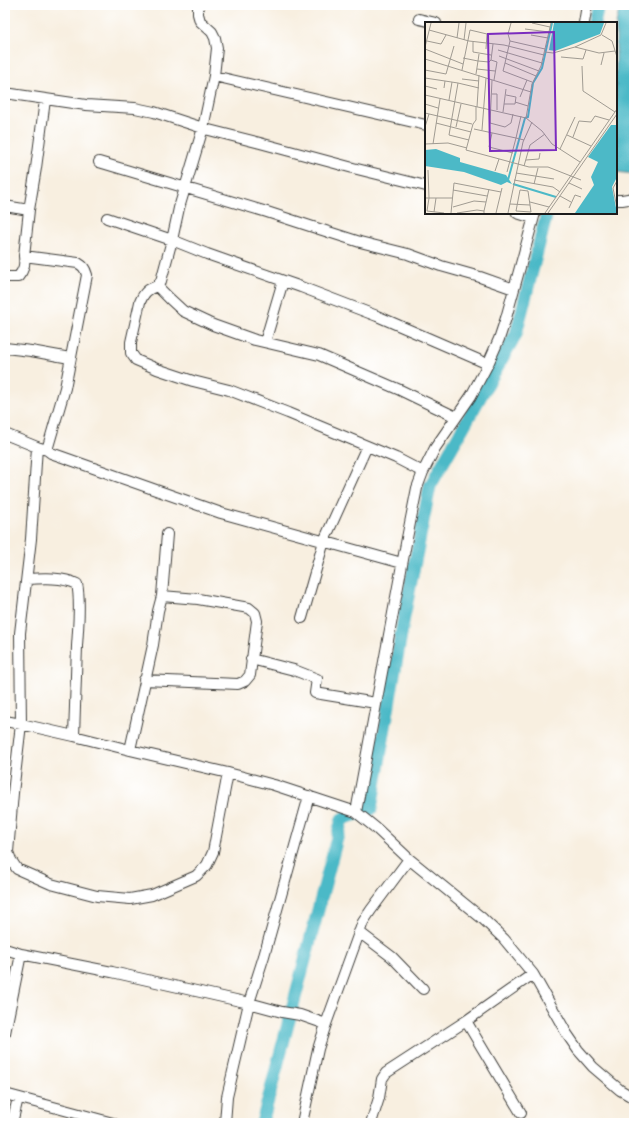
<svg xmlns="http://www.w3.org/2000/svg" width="639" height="1128" font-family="'Shantell Sans',sans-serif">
	<rect width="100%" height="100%" fill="#fff"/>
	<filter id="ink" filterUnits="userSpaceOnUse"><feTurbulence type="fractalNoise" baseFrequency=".025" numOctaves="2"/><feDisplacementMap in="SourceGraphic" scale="8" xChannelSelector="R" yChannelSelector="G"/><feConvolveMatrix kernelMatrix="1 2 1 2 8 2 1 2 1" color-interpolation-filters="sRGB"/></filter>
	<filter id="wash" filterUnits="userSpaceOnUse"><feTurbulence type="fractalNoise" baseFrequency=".012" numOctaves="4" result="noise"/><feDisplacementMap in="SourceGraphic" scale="16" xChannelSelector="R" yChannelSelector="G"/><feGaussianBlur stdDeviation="0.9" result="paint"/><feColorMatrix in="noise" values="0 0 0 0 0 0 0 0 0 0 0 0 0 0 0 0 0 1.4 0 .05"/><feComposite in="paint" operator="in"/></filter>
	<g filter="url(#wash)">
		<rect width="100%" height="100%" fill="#f8efe0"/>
		<path fill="#4cb9c7" stroke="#346a72" d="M620,5H634V174L616,172V24Z"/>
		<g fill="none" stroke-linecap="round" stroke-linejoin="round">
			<path stroke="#4cb9c7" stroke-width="13" d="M594,23L598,5
				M262,1123L342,819L371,809L404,617L430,486L516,334L547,213"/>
		</g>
	</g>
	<g filter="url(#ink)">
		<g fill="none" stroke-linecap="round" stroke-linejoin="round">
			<g stroke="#3d3c39" stroke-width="12">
				<path id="street" d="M198,5V14L200,21L212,32L215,38L217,48L214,76L203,128L179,208L172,240L161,281L157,286L170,299L183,311L213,325L255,340L319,355L400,390L456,417
					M419,19L436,23
					M584,23L587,5
					M214,76L426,125
					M5,93L86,105L135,108L154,112L209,130L260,143L353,168L426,186
					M45,100L36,168L29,210L24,256L78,263C83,266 85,268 87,275L65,388L47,450
					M99,162L267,212L313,227L360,242L408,254L441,266L480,277L514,289
					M616,200H622L634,198
					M5,206L29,210
					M517,213L533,218
					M107,218L172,240L207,254L301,287L377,316L488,364
					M5,277H18C24,270 25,265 24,256
					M157,286C148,289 144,292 140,302L131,342V353L136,360L157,369L193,381L229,390L288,413L396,458L423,472
					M265,342L283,281
					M5,348L31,351L70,358
					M5,434L37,447L47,450L51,453L221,513L402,563
					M37,447L31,539L20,633L21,724L13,793L8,852L11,860L17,869L51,884L97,896L130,899L152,895L196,876L207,865L213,852L228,773
					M27,579C43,578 63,577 77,584C81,601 78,629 77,646C76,676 75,706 74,736
					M302,618L324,541L367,446
					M251,659L294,670L317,679L315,693L376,703
					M144,680L238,684L245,681L250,675L257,621L255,613L249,608L198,599L162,596
					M5,721L21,724L74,736L130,750L228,773L274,785L356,812L377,829L409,859L483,919L504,939L533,974L567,1034L578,1050L593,1067L620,1090L634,1098
					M130,750L153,645L158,611L162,596L167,534
					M309,796L264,956L249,1003L282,1012L300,1015L326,1024
					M356,812L407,538L417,488L423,472L435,448L471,396L488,364L499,339L506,318L535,213
					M359,932L392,957L423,989
					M5,949L21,954L112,972L249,1003L227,1097L225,1123
					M466,1021L521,1113
					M5,1033L21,954
					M5,1094L113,1123
					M12,1123L18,1098
					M302,1123L318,1049L326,1024L363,922L371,910L409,859
					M371,1123L379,1098L382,1079L386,1073L466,1021L533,974"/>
			</g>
			<use href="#street" stroke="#fff" stroke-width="10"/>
		</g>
	</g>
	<g transform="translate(425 22)">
		<rect width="192" height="192" fill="#f8efe0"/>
		<path d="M129,1H179L175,12L130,29L124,28ZM186,103H192V155L187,165L192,191H150L169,163L166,155L173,140L163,135ZM11,127L35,136V140L81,153L87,162L82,160L76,163L39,150L0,144V128Z" fill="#4cb9c7"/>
		<path fill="none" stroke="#4cb9c7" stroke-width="2" d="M83,158L100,96L103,95L108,61L117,46L127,1M88,162L131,175"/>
		<path fill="none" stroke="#a09b92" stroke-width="1" d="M86,1L83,12L85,19L80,41L111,54M107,1L125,5M100,7L124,10M4,8L44,19L79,23L119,33M106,13L123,16M177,13L187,19L192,35M32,16L34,1M39,18L41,1M2,19L16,22L21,13M85,19L120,27M48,20V30L66,33M68,22L66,38L72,40L69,58M0,25L6,1M150,25L176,13L181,1M0,27L38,42M73,28L117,41M120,30L128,31L150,25L174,31L190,29M54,32L53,39L64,40L66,38M74,34L114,49M136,35L158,37L161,28M38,36L53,39L51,52M0,37L106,70M80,41L78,49L107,60M176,43L179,31M157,44L158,69L190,90M52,47L70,49M0,48L21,52L29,24M37,48L45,8L62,12L61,27M0,56L20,59M37,57L54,59M67,58L65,101L80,105L86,101L88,92M33,61L54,66M0,64L12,67M19,66L20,59L33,61L24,113L44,118M67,72H72V88M0,73L101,96L117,109L127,122L155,140M95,75L102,58M24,78L27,60M90,80L103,84M0,82L13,86M79,82H90L91,75L81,73M51,85V98L48,102L41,128L104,145H123L156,158M52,85L54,53M78,90L81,67M0,91L47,102M96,94L91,116L99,118M101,96L107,62L116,44L126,1M11,101L46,110M0,105L4,92M31,105L36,82M49,107L91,116L82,150M57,108L61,56M67,111L64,125L88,131M142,113L166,124M148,115L154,99L166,100L170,94L184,98M0,122L23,121L42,126M8,122L15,77M135,127L150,95M101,138L114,137L115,131M99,144L105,123L120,112M3,148L4,176L2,189L19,191M70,149L74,137M91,151L129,157M89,158L128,165L135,170M192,159L188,166L192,186M144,161L157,167M109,162L113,146M28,168L62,174M95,168L103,169L106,190L91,189ZM135,174L146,180M0,176H27M105,180L124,185M85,182L105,183M28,185L49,179L61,180M144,186L150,173L156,175M59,189L64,167M9,190L11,176M26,191L29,161L76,170M32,191L52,188L59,189V191M71,191L77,166M83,191L98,120L107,100M120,191L192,87M123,191L192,92"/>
		<path fill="#7b2cbf" fill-opacity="0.15" stroke="#7b2cbf" stroke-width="2" d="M129,10L131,128L65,129L63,12Z"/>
		<rect width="192" height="192" fill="none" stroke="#1c1c1c" stroke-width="2"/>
	</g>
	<rect width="639" height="1128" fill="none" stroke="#fff" stroke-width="20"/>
</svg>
